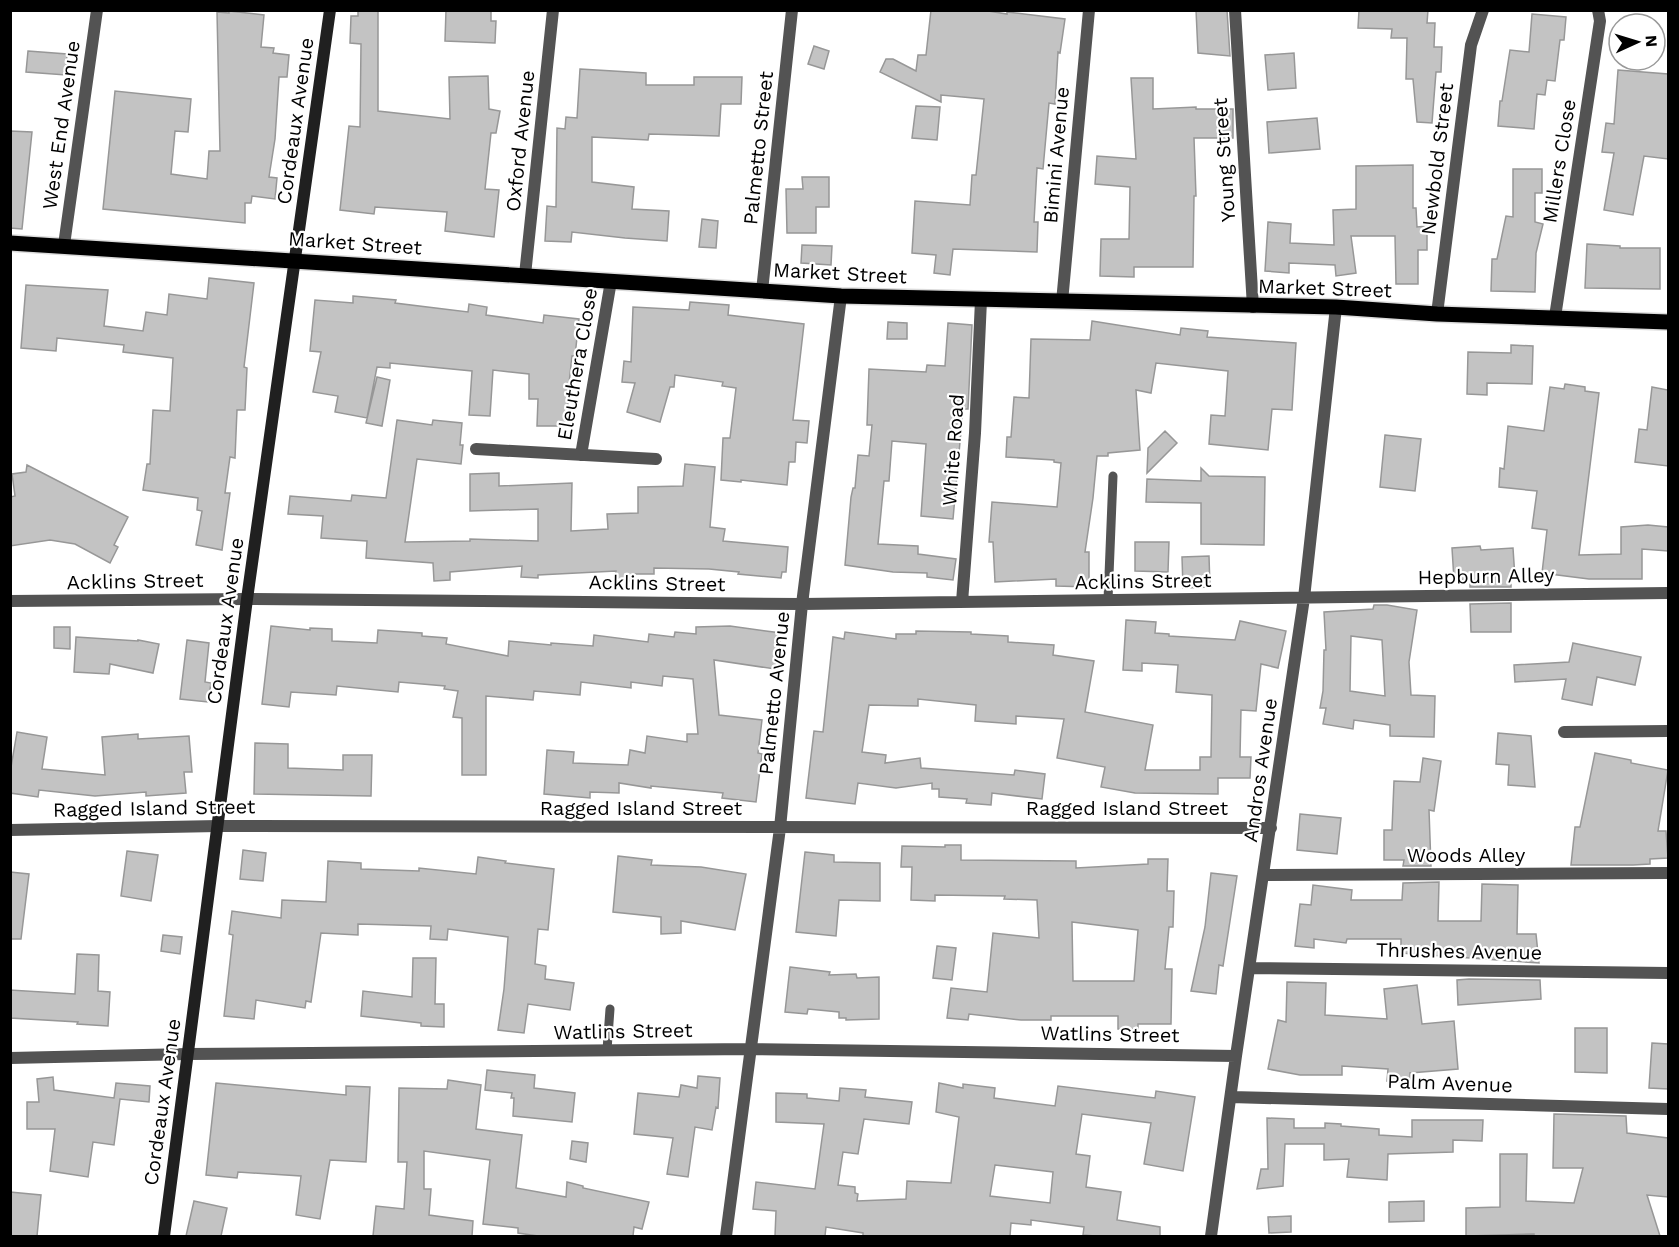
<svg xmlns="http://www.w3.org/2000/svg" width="1679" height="1247" font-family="'Work Sans',sans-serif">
	<rect width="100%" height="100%" fill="#fff"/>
	<path fill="#c3c3c3" stroke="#979797" stroke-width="1.5" fill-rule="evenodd" d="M358,10H378V111L450,119L449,77L488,76L489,109L500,111L496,133H491L485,189L499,190L494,237L445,231L447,212L375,207L374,214L340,210L349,126L360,127L361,44L350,43L351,16H358Z
		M446,10H491V21H496L495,43L445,41Z
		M931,10H982L1007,14V12L1065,19L1060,53L1058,52L1055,104L1049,103L1043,169L1037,168L1034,222H1038L1037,252L953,249L950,275L934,273L936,255L912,253L915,201L970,205L972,175H976L984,99L941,95V102L880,72L886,59H893L916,71L918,55H926Z
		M1196,10H1227L1230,56L1198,53Z
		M1359,10H1428L1427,23H1435L1434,47H1442L1441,72H1436L1432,123L1417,122L1413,79H1406L1407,38H1391L1392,29L1358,28Z
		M229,11L264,15L261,47L274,48L273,53L289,55L287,77H279L275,139L269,177L277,178L275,199L252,196L251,203H245V223L103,209L115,91L191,99L188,132L175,131L171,174L207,179L209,151H220L217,12L229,13Z
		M1532,14L1566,17L1564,40H1560L1555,81L1547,80L1545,95L1537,94L1534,129L1498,126L1500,101H1502L1510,50L1529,52Z
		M814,46L829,51L824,69L808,64Z
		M28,51L67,54L66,75L26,72Z
		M1294,53L1296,88L1268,90L1265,55Z
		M580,69L646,73V85H694V77H742L741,104H721L719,136L649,134L648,140L592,137V182L634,187L632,209L669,211L667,241L625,238L572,232L571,242L545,241L547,206L556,207L557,128L565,129L566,117L577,118Z
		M1618,70L1668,74V159L1644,156L1633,215L1604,210L1614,153L1602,152L1606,123L1614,124Z
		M1131,78H1153V109L1196,107V109H1233V138H1194L1196,196H1194L1193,267H1134V277L1100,276L1101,239H1129L1130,187L1095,184L1097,156L1136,159Z
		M916,106L940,107L937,140L912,138Z
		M1317,118L1320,149L1269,153L1267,122Z
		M10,131L32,132L22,229L10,228Z
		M1413,165V208H1416L1417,227L1427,226V250H1418V284H1396L1395,236H1351L1356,273L1336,276L1335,265L1289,263V273L1265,271L1268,222L1291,224L1290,243L1334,245L1333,210L1356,209V166Z
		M1513,169H1542V193H1535V222L1543,224L1536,253L1535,292L1491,291L1492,259H1497L1506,216L1513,217Z
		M802,177H829V207H816V233H787L786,189H803Z
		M702,219L718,221L716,248L699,247Z
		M1587,244L1620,246V248H1660V289L1585,288Z
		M802,245L832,246L831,265L801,263Z
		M209,278L254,283L244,367L247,368L245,410H237L235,458L230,457L225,493H230L222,550L196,545L202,511L197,510L198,498L143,490L147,464H150L153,410L170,411L173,358L123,352L124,345L57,338L56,351L21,348L26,285L108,290L104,326L143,331L146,312L167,315L169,294L207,299Z
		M353,296L396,300L395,303L468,312L469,304L487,307L486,315L543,323L544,315L579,319L575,356H572L568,393V426H537L538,399H529V374L493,370L490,416L469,415L472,371L390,363V368L377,367L367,418L335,412L338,396L313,392L321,352L310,351L315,300L353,303Z
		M690,302L729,305L728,315L804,324L793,420L809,421L807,443L796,442L795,462H789L787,485L741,480V482L721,480L723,438H730L736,388L722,386L723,382L675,375L674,387H670L660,422L627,412L635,383L622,382L624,361L631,362L633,307L689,310Z
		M1092,321L1180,335L1181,328L1208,331L1207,337L1296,343L1292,410L1272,409L1268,450L1209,444L1211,415L1225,416L1228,371L1156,363L1151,393L1136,390L1140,450L1108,453V456H1097L1093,498L1085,552H1089V587L1056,586V579L995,582L993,542H989L992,502L1057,507L1061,463L1054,462V460L1006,457L1007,437H1011L1014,397L1029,398L1031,339L1090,340Z
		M888,322L907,323V339H887Z
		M948,323L972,325L968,409H963L953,519L921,516L926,444L892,441L889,481H884L878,544L918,546V554L956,559L953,580L927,577V573L893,572L845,565L851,497L853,488H855L858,455L869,456L872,425H867L869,369L926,372L927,365L945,366Z
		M1511,345L1533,346L1532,384L1487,383V395L1467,394L1468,352L1511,353Z
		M377,377L390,380L382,426L366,423Z
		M1565,384L1585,387V391L1599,393L1579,555L1621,554V527L1648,525L1668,527V551L1642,549V579H1589L1542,573L1547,530L1532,528L1537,491L1499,487L1500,468L1504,469L1508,426L1544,431L1550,387L1564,389Z
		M1652,387L1668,390V466L1635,462L1639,429L1647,430Z
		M397,420L432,425L433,420L462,423L460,445H463L461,464L417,459L405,542L470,541V539L538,541V509L470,511V474L499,473V486L572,483L571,531L608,529L607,514L638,513V487L683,486L685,464L715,467L710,527L725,529L723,541L788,547L786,572H782L781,578L738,574L739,572L709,569L654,568V574H632L631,581H615L616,571L538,575V578L521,577L522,566L450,572V580L434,581L433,563L366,558L367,541L321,538L323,516L288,514L290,496L351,501L352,495L386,498Z
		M1165,431L1177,443L1147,473L1148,448Z
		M1385,435L1421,439L1415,491L1380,487Z
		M27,465L128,517L114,545L118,547L110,563L75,544L50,540L10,546V497L15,496L12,474L26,472Z
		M1201,468L1209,476L1265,477L1264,545L1201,544V503L1146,502L1147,479L1201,481Z
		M1135,542H1169L1168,572L1135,571Z
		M1480,546L1481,550L1513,548L1515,578H1511V587H1470V579L1454,580L1452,548Z
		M1209,556L1210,587L1183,588L1182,557Z
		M1511,603V632H1471L1470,604Z
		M1374,605H1387L1417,610L1409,662L1411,695L1435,696L1434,737L1390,736V725L1354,720L1353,729L1323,724L1326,708H1320L1323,691L1324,650H1326L1324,612L1373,609ZM1351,636L1382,640L1385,696L1350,691Z
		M1126,620L1156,622L1155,633L1169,634V636L1235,640L1240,621L1286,631L1278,668L1261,664L1256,711L1241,710L1240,757H1251L1250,778H1218V794L1135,793L1101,787L1105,767L1057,758L1064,719L1016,716V724L975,721L976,705L918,699V706L869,705L862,752L886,755L885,763L920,758L921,768L1014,775L1015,770L1045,774L1042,799L992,793L991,805L966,803L967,799L939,797V789H932V783L896,788L858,783L855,804L806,798L814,731L823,732L833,637L844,639L845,632L896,639V634H916V631L971,632V634L1008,636V642L1054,645L1053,655L1094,661L1085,712L1153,725L1145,770H1200V757H1211L1212,695L1176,692L1178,665L1142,663V671L1123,670Z
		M271,626L310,630V628L332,629V641L377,643L378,630L422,633V636L447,638L446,644L508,656L509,641L551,645V643L593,646L594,635L648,642L649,634L674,637L675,632L696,634V627L730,626L781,633L775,669L714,660L719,715L762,720L758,753L762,754L756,802L722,798L723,793L651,786V788L619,783V793L590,792V798L544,794L547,750L574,752L573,763L628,765L630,750L645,753L647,736L687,742V734H698L693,679L663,676L662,686L631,682V688L581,682L580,695L534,691L533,700L486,696V775H462V718L453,717L458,691L444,689L445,686L399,682L398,692L337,686L336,695L291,692L289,707L262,704Z
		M54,627H70V649L54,648Z
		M76,637L138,641V640L159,644L153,673L110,664L109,674L74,672Z
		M187,640L209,643L205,682L211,683L208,702L180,699Z
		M1573,643L1641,657L1635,685L1597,677L1592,705L1562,699L1566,679L1515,682L1514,665L1569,662Z
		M17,732L47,737L42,769L105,775L102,737L138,734V739L189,736L192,772H184L186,793L146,796V792L95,796L39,790L38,797L10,793V773Z
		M1498,733L1531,736L1535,787L1508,785L1509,765L1496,764Z
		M255,743L288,744V768L343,770V755H372L371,796L254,794Z
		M1595,753L1631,760V763L1668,770L1658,831H1666L1668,858L1650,859V864L1633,865H1571L1575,827H1580Z
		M1423,758L1441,761L1434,811L1429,810L1431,866H1403L1404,860H1384V830H1392L1394,781L1420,782Z
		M1300,814L1341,818L1337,854L1297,850Z
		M945,845H961V860L1076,861V868L1148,864V859H1168L1167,891H1174L1173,927H1169L1165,969H1172L1171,1024H1138V1029H1118V1016H1051V1020H1021L969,1014L968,1020L947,1018L951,988L987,992L993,933L1039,938L1037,900L1004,899L1005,896L935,895V901L911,900L912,867H901L902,846L945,847ZM1072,922L1138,930L1134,981H1073Z
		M243,850L266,853L263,881L240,879Z
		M127,851L158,855L151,901L121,896Z
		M805,852L834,855V862L880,863V901L839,900L836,936L796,932Z
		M618,856L652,860L651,865L701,867L746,874L735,930L681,921V933L661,934V917L613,912Z
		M478,857L506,861L505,863L554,869L548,930L538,929L535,964L546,966L545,979L574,983L570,1010L528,1004L524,1033L498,1030L504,989L508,937L448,929L447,940L430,939L431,926L358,924V935L321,933L311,1002L306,1001L305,1008L256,1000L254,1019L224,1016L233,935L229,934L232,911L281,918L282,900L326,902L328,861L361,863V869L419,871V868L476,874Z
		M10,872L29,874L21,939H10Z
		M1211,873L1237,876L1223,966L1219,965L1216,994L1191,991L1205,927Z
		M1439,882L1438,921H1481L1482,884L1518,885L1517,934H1536L1539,963L1401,953V939H1347L1346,943L1314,939V948L1295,946L1300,904L1311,905L1313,885L1352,890L1351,900H1402L1403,883Z
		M163,935L182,937L180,954L161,951Z
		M937,946L956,948L952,980L933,978Z
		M77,954L99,955L98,991L110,992L108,1026L77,1024L78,1022L10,1018V990L75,994Z
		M413,958H436L435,1004H444V1027L421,1026V1023L361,1016L363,991L412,997Z
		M790,967L830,972L829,975L856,974L857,978L879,977V1019L846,1020V1018H839V1012L808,1009L807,1014L785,1012Z
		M1469,979L1540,980L1541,999L1458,1005L1457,980Z
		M1287,982L1326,983L1325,1015L1387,1019L1384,989L1417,985L1422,1024L1454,1021L1458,1069L1410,1073V1083L1387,1081L1388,1069L1342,1066V1075H1300L1268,1069L1278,1020L1286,1022Z
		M1575,1028H1607V1073L1575,1072Z
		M1652,1043L1668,1044V1089L1649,1088Z
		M487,1070L535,1075L534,1088L575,1093L572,1122L513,1116L514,1098H511L512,1093L485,1090Z
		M698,1076L720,1078L718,1108L716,1107L712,1130L695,1127L688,1177L667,1174L673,1138L634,1134L638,1093L679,1097L681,1085L697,1088Z
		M53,1077L54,1090L114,1098L116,1083L150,1086L149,1102L120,1099L114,1145L93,1142L88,1177L50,1171L55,1129H27V1102H39L37,1079Z
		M448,1080L481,1085L476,1129L522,1135L516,1188L566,1197L567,1182L583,1186V1188L649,1202L642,1229L634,1227L633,1236H538L518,1233V1228L483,1224L490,1160L424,1151V1189H431L429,1215L473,1221L472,1236H373L376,1206L404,1209L407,1162H398L399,1088L447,1089Z
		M216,1083L346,1095V1086L370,1087L366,1162L330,1160L320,1219L296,1215L301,1176L238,1172L237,1178L206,1175Z
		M939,1083L963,1088V1084L995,1088L994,1098L1055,1106L1058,1086L1155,1098L1156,1091L1195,1097L1183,1171L1144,1164L1151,1123L1082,1114L1076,1154L1090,1156L1086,1187L1121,1192L1117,1220L1160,1227V1236H1095L1083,1235L1084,1227L1031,1220V1225L1011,1223L1010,1236H863V1233L826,1227L825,1236H775L776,1211L753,1209L756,1182L815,1189L824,1124L776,1122V1093L807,1094V1098L839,1101L840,1088L866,1090L865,1097L912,1102L909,1124L864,1119L858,1154L843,1152L838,1185L855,1187V1193L858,1194L857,1201L906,1199L907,1181L951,1183L959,1117L936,1112ZM995,1165L1053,1172L1050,1203L990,1196Z
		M1554,1114L1626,1116L1627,1133L1668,1138V1197L1647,1195L1660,1236H1534V1234L1466,1236V1208L1500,1207V1154H1527L1526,1201L1574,1203L1583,1168H1553Z
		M1267,1118L1294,1119V1128H1325V1123L1341,1124V1126L1379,1129V1135L1412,1137V1120H1483L1482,1141L1453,1140V1152L1388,1154L1387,1180L1347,1177L1349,1159L1324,1160V1144H1285L1283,1186L1257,1189L1261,1169H1268Z
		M572,1141L588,1143L586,1162L570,1159Z
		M10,1192L41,1195L37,1236H10Z
		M194,1201L227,1208L221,1236H186Z
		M1424,1201V1221L1389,1222V1202Z
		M1291,1216V1232L1269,1233L1268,1217Z"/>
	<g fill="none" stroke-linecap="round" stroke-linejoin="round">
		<g stroke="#dbdbdb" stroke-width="18">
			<path id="primary" d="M10,243L841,296L1336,307L1437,314L1668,322"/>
		</g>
		<path stroke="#535353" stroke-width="9" d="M1108,600L1113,476
			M607,1050L610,1009"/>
		<path stroke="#535353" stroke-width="12" d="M1235,10L1253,307
			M64,245L97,10
			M525,275L553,10
			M762,291L792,10
			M1062,302L1089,10
			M1437,314L1471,45L1483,10
			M1555,317L1600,21L1598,10
			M476,449L656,459
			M581,455L611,281
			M10,601L247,599L802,604L1668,593
			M962,602L975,433L981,300
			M1564,732L1668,731
			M10,830L218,826L1271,828
			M1264,875L1668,873
			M1249,968L1668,973
			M10,1058L188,1054L751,1049L1236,1056
			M1231,1097L1668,1109
			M726,1236L780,828L802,604L841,296
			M1211,1236L1236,1056L1304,598L1336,307"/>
		<path stroke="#202020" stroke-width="12" d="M164,1236L247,599L330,10"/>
		<use href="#primary" stroke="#000" stroke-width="15"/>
	</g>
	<g text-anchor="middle" stroke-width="4.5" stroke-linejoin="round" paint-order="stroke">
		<g font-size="20" fill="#000" stroke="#fff">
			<text transform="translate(295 121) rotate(-82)" y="7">Cordeaux Avenue</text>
			<text transform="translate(61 125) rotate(-82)" y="7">West End Avenue</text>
			<text transform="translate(520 141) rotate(-84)" y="7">Oxford Avenue</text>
			<text transform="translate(758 148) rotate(-84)" y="7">Palmetto Street</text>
			<text transform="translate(1056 155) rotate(-85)" y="7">Bimini Avenue</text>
			<text transform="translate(1437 159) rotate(-83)" y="7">Newbold Street</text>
			<text transform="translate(1224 160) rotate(-94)" y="7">Young Street</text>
			<text transform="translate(1559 161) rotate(-81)" y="7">Millers Close</text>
			<text transform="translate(355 243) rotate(4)" y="7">Market Street</text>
			<text transform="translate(840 273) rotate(3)" y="7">Market Street</text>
			<text transform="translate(1325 288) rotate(2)" y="7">Market Street</text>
			<text transform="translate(577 364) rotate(-80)" y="7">Eleuthera Close</text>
			<text transform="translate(953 450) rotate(-86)" y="7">White Road</text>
			<text transform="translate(1486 576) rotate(-1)" y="7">Hepburn Alley</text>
			<text transform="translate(135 581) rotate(-1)" y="7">Acklins Street</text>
			<text transform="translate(1143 581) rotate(-1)" y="7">Acklins Street</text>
			<text transform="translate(657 583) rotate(1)" y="7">Acklins Street</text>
			<text transform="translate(225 621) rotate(-82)" y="7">Cordeaux Avenue</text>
			<text transform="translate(774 693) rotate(-84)" y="7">Palmetto Avenue</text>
			<text transform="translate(1260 770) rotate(-82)" y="7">Andros Avenue</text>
			<text transform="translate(154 808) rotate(-1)" y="7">Ragged Island Street</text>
			<text x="641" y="815">Ragged Island Street</text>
			<text x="1127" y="815">Ragged Island Street</text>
			<text x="1466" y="862">Woods Alley</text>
			<text transform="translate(1459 951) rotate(1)" y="7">Thrushes Avenue</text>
			<text transform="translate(623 1031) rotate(-1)" y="7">Watlins Street</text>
			<text transform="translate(1110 1034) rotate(1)" y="7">Watlins Street</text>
			<text transform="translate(1450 1083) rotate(2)" y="7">Palm Avenue</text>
			<text transform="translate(162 1102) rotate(-82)" y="7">Cordeaux Avenue</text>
		</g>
	</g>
	<rect width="1679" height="1247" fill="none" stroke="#000000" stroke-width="24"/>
	<g transform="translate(1637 42) rotate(86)"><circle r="28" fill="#ffffff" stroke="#999999" stroke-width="1.5"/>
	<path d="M0-4.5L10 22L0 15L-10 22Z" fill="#000000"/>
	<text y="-9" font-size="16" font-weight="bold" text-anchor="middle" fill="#000000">N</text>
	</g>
</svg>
